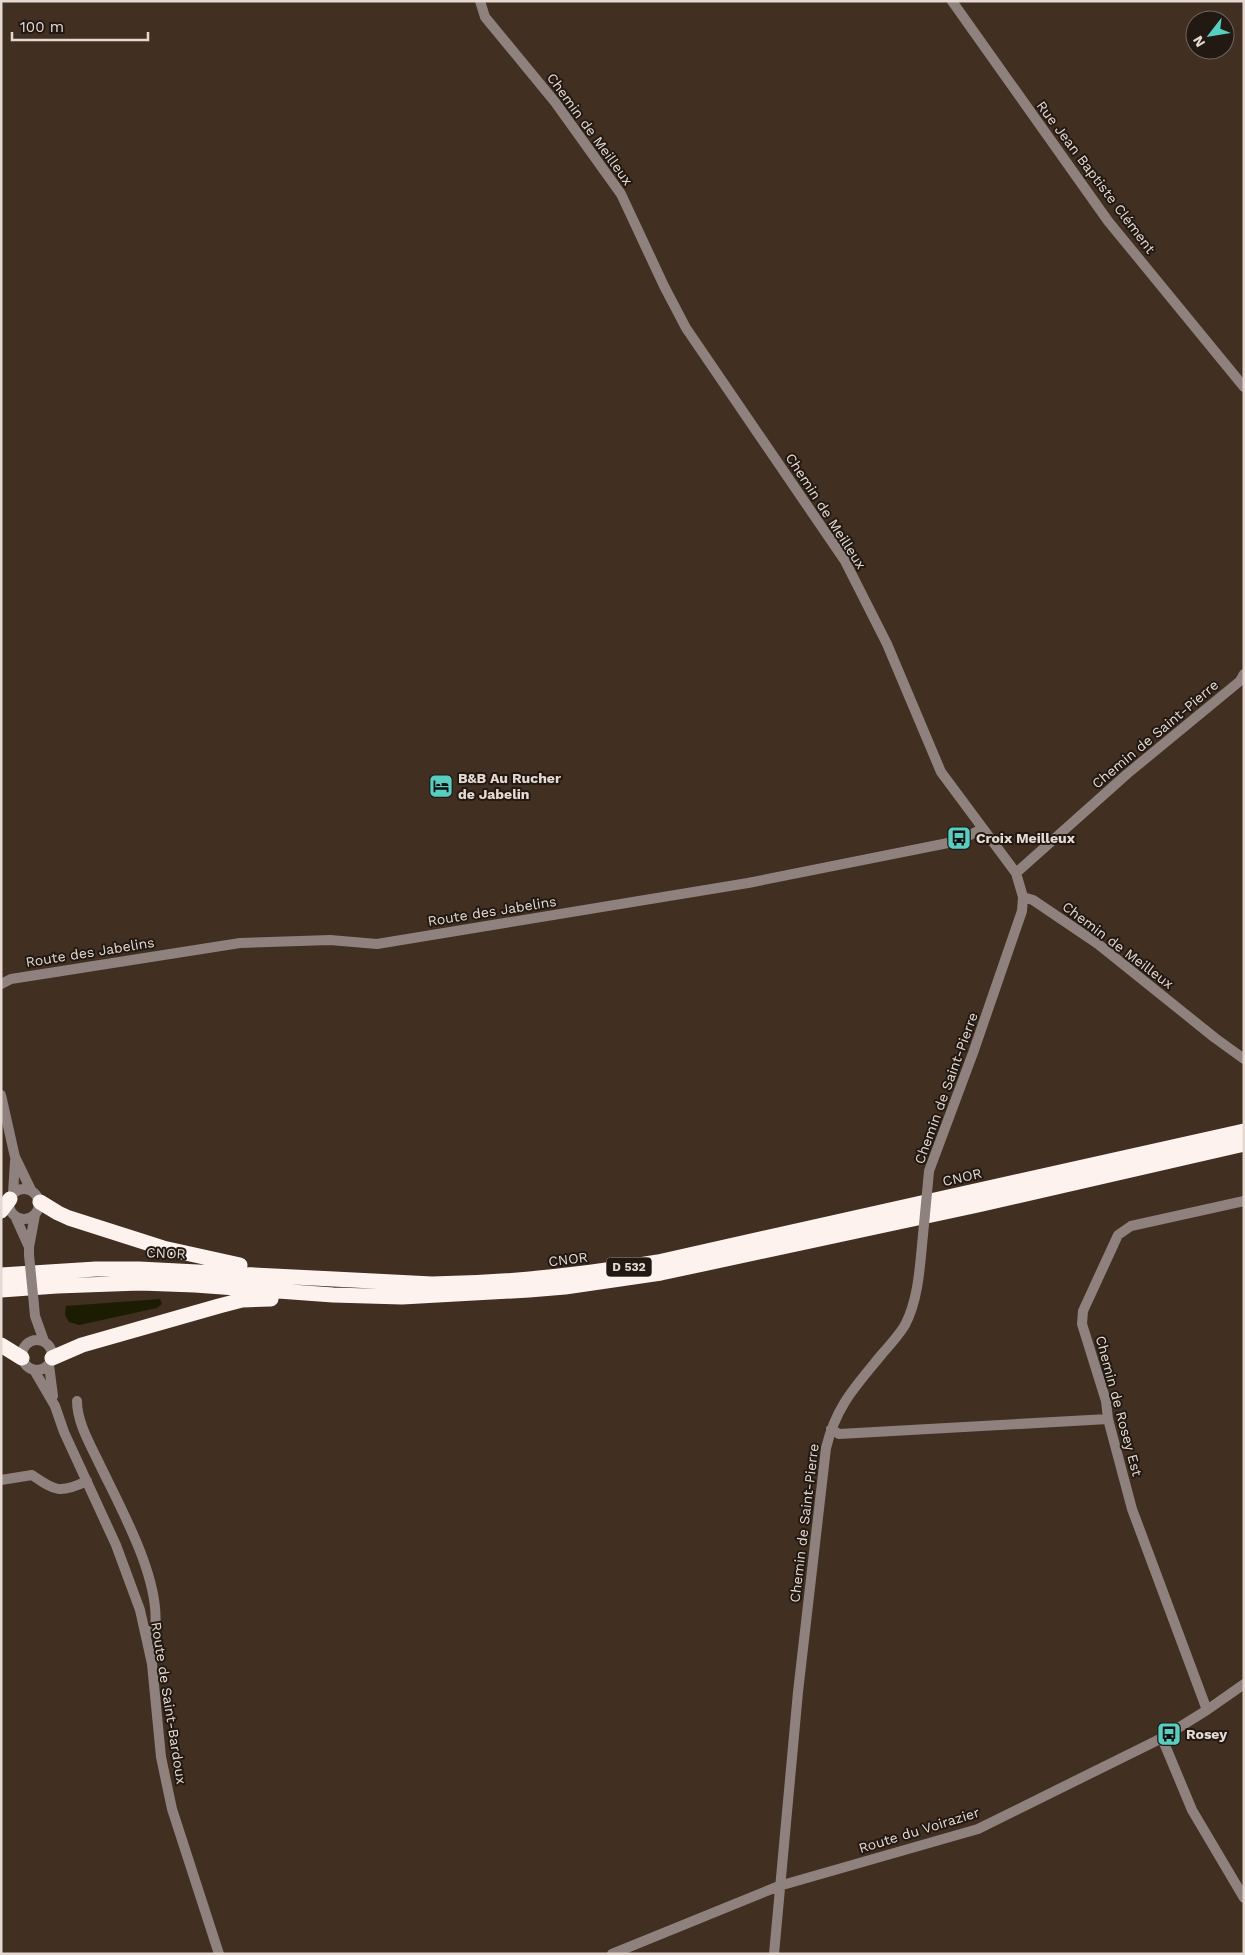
<svg xmlns="http://www.w3.org/2000/svg" width="1245" height="1955" font-family="'Work Sans',sans-serif">
	<rect width="100%" height="100%" fill="#412f21"/>
	<path fill="#1c1c03" d="M160,1299L162,1304L157,1308L79,1325L69,1322L65,1315L66,1306Z"/>
	<g fill="none" stroke-linecap="round" stroke-linejoin="round">
		<path stroke="#8e817e" stroke-width="10" d="M480,1L485,17L555,102L621,194L664,286L686,328L845,561L887,644L941,772L1016,873L1023,897L1022,911L973,1053L929,1171L928,1182
			M952,1L1108,221L1244,387
			M1016,873L1127,774L1240,681L1244,674
			M1023,897L1033,900L1098,944L1215,1038L1244,1059
			M1,984L11,979L240,943L330,940L377,944L748,883L958,841L982,829
			M1,1095L15,1157L31,1190
			M9 1204a15 15 0 1 1 30 0a15 15 0 1 1-30 0Z
			M13,1193L15,1161
			M15,1216L28,1245
			M29,1255V1247L35,1215
			M34,1305L35,1316L44,1341
			M22 1355a15 15 0 1 1 30 0a15 15 0 1 1-30 0Z
			M49,1365L53,1396
			M34,1370L55,1406L64,1432L116,1545L140,1610L152,1664L161,1757L172,1809L219,1954
			M77,1401C77,1422 90,1444 99,1463C120,1507 161,1579 155,1628L146,1633
			M831,1429L839,1434L1108,1419
			M1,1480L32,1475C55,1491 60,1494 87,1481
			M1207,1710L1132,1509L1108,1419L1106,1401L1082,1324L1083,1311L1118,1235L1131,1226L1244,1201
			M1162,1738L1192,1810L1244,1898
			M612,1954L779,1886L978,1829L1162,1738L1207,1710L1244,1684
			M774,1954L798,1692L826,1448C836,1406 855,1387 882,1354C890,1345 899,1335 905,1325C919,1298 920,1264 923,1235"/>
		<path stroke="#fef2ef" stroke-width="15" d="M40,1202L58,1213L69,1218L163,1248L240,1265
			M1,1211L10,1199
			M1,1275L96,1269H139L432,1284C508,1283 583,1275 658,1262L1244,1131
			M1,1290L57,1286L140,1283L195,1285L333,1295L402,1297L529,1290L565,1287L661,1273L978,1205L1244,1144
			M1,1345L22,1358
			M52,1358L82,1345L219,1306L242,1300L271,1299"/>
		<path stroke="#8e817e" stroke-width="10" d="M923,1235L928,1182
			M29,1255L34,1305"/>
	</g>
	<defs>
		<g id="hotel-square" transform="scale(1.25)"><rect x="-9" y="-9" width="18" height="18" rx="4" fill="#58cec1" stroke="#221913"/><path d="M-6-4.5h1.5V1H6V5H4.5V3h-9V5H-6ZM-4 0a1.8 1.8 0 1 1 3.6 0ZM.5 0V-2.5h3Q6-2.5 6 0Z" fill="#111"/></g>
		<g id="bus-square" transform="scale(1.25)"><rect x="-9" y="-9" width="18" height="18" rx="4" fill="#58cec1" stroke="#221913"/><path d="M-5-6H5V4H4V6H2V4H-2V6H-4V4H-5ZM-3.5-4V0h7V-4ZM-3.5 1.2v1.5H-2V1.2ZM2 1.2v1.5H3.5V1.2Z" fill="#111"/></g>
	</defs>
	<g fill-rule="evenodd">
		<use href="#hotel-square" x="441" y="786"/>
		<use href="#bus-square" x="959" y="838"/>
		<use href="#bus-square" x="1169" y="1734"/>
	</g>
	<g text-anchor="middle" stroke-width="4" stroke-linejoin="round" paint-order="stroke">
		<rect fill="#221913" stroke="#aa9f98" stroke-width="1" x="606.5" y="1257.5" width="45" height="19" rx="4"/>
		<g font-size="12" font-weight="bold" fill="#e5d9d1">
			<text x="629" y="1271">D 532</text>
		</g>
		<g font-size="14" fill="#e5d9d1" stroke="#221913">
			<text transform="translate(590 129) rotate(54)" y="5">Chemin de Meilleux</text>
			<text transform="translate(1096 177) rotate(53)" y="5">Rue Jean Baptiste Clément</text>
			<text transform="translate(826 511) rotate(57)" y="5">Chemin de Meilleux</text>
			<text transform="translate(1155 734) rotate(-40)" y="5">Chemin de Saint-Pierre</text>
			<text transform="translate(492 911) rotate(-9)" y="5">Route des Jabelins</text>
			<text transform="translate(1118 945) rotate(37)" y="5">Chemin de Meilleux</text>
			<text transform="translate(90 952) rotate(-9)" y="5">Route des Jabelins</text>
			<text transform="translate(946 1088) rotate(-70)" y="5">Chemin de Saint-Pierre</text>
			<text transform="translate(962 1177) rotate(-13)" y="5">CNOR</text>
			<text transform="translate(166 1253) rotate(2)" y="5">CNOR</text>
			<text transform="translate(568 1259) rotate(-7)" y="5">CNOR</text>
			<text transform="translate(1119 1406) rotate(75)" y="5">Chemin de Rosey Est</text>
			<text transform="translate(804 1523) rotate(-83)" y="5">Chemin de Saint-Pierre</text>
			<text transform="translate(169 1703) rotate(81)" y="5">Route de Saint-Bardoux</text>
			<text transform="translate(919 1830) rotate(-17)" y="5">Route du Voirazier</text>
		</g>
		<g font-size="14" font-weight="bold" fill="#e5d9d1" stroke="#221913" text-anchor="start">
			<text x="458" y="783">B&amp;B Au Rucher<tspan x="458" dy="16">de Jabelin</tspan></text>
			<text x="976" y="843">Croix Meilleux</text>
			<text x="1186" y="1739">Rosey</text>
		</g>
	</g>
	<rect width="1245" height="1955" fill="none" stroke="#e5d9d1" stroke-width="5"/>
	<g transform="translate(1210 35) rotate(239)"><circle r="24" fill="#221913" stroke="#70665f"/>
	<path d="M0-4L9 19L0 12L-9 19Z" fill="#58cec1"/>
	<text y="-8" font-size="14" font-weight="bold" text-anchor="middle" fill="#e5d9d1">N</text>
	</g>
	<path d="M12 32v8h136v-8" fill="none" stroke="#e5d9d1" stroke-width="2.5"/>
	<text x="20" y="32" font-size="15" fill="#e5d9d1" stroke="#221913" stroke-width="4" paint-order="stroke">100 m</text>
</svg>
